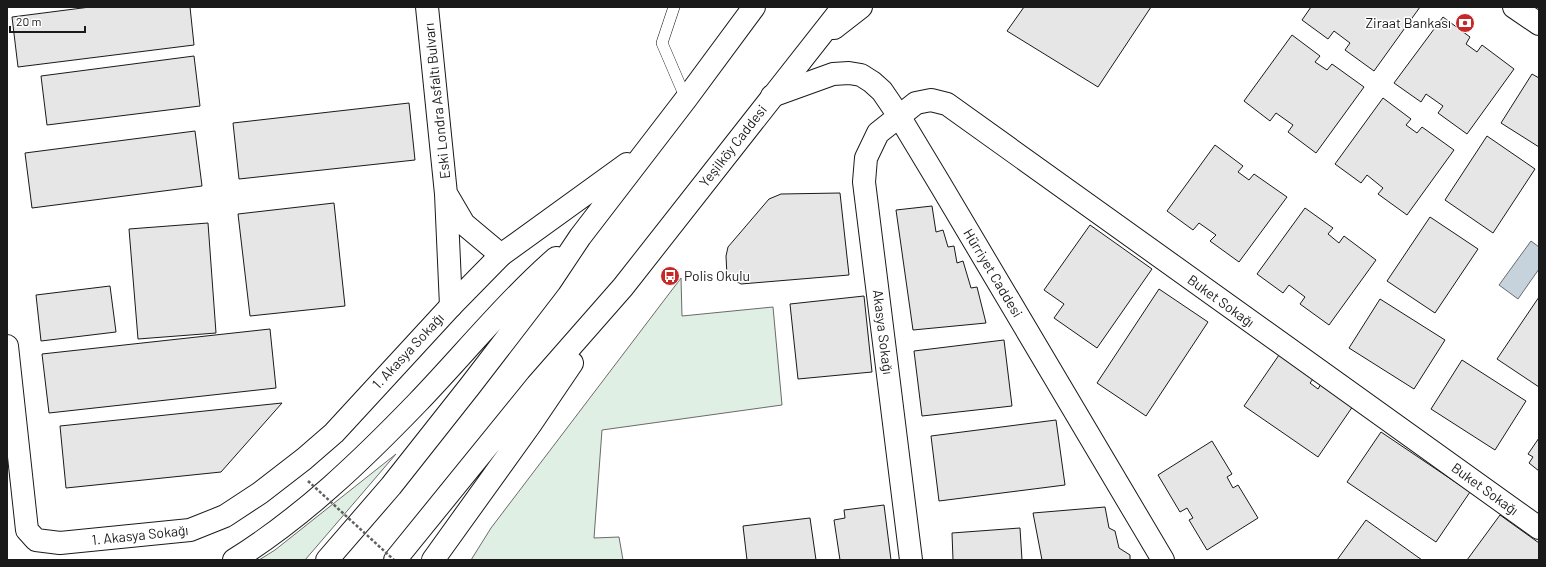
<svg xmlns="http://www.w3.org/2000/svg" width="1546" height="567" font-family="Barlow,sans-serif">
	<rect width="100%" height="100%" fill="#fff"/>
	<path fill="#e0efe3" stroke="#6a6a6a" d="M681,278L682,316L773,307L782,405L602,430L594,538L619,537L623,560H471L491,528Z
		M396,454L305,560H259L275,550Z"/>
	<path fill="#c6d2dc" stroke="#6a6a6a" d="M1531,241L1539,247V269L1518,299L1499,285Z"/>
	<path fill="#e6e6e6" stroke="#1a1a1a" d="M90,7H190L194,45L18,67L12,17Z
		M1024,7H1151L1098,87L1007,31Z
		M1311,7H1420L1374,71L1345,50L1350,43L1334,31L1328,39L1302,20Z
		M1443,17L1470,37L1466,44L1477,52L1482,45L1514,69L1467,134L1438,113L1443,106L1426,94L1421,102L1394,83Z
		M1292,35L1320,56L1315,62L1327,70L1332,64L1364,87L1316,153L1288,132L1293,125L1276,113L1270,121L1244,101Z
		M194,56L200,106L47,125L41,76Z
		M1532,74L1539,78V147L1501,123Z
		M1383,98L1411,119L1406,125L1417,133L1422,127L1454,150L1407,215L1378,194L1383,188L1367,175L1361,183L1335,164Z
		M409,103L415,160L239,179L233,123Z
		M195,131L202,186L32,208L25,153Z
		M1487,136L1535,169L1493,233L1445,200Z
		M1215,145L1243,166L1238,172L1249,180L1254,174L1287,197L1239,262L1210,241L1216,235L1199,223L1193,230L1167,211Z
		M840,193L849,275L741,284L727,276L726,256L728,247L769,199L781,194Z
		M334,203L345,306L250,316L238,214Z
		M932,206L936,232L943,230L948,247L954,246L957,263L963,261L971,288L977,287L986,323L913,330L896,210Z
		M1305,208L1333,228L1328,234L1339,243L1344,236L1376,260L1329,325L1300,304L1305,297L1289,285L1283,293L1257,274Z
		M1430,217L1478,249L1435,313L1387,281Z
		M208,223L216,333L138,339L129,229Z
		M1090,225L1152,269L1097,348L1054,318L1064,304L1044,290Z
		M110,286L116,332L41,341L36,295Z
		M1159,289L1208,322L1146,416L1097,383Z
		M864,296L872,372L798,379L790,304Z
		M1539,297V387L1497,359Z
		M1380,299L1445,340L1414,389L1349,348Z
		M270,329L276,388L49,413L42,354Z
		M1004,340L1012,406L922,416L914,351Z
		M1279,355L1313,379L1310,383L1318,389L1321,384L1353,406L1318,457L1244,406Z
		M1462,360L1526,401L1495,450L1431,409Z
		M282,403L221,472L66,488L60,426Z
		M1056,420L1065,485L939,501L931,436Z
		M1381,432L1470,492L1436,542L1347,482Z
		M1539,438V471L1529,463L1533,457L1528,454Z
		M1212,441L1232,474L1227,477L1233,488L1238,485L1258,518L1207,550L1189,520L1193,518L1187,508L1180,512L1158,475Z
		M884,505L891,560H840L834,520L845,518L844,510Z
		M1105,507L1109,528L1115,531L1119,548L1130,555V560H1042L1033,513Z
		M1500,515L1539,543V560H1467Z
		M810,518L816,560H747L743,526Z
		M1366,520L1422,560H1337Z
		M1020,528L1022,560H953L952,533Z"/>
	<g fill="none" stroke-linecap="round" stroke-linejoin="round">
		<g stroke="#1a1a1a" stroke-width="12">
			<path id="service" d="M674,7L662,43L686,99"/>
		</g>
		<g stroke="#1a1a1a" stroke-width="24">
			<path id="minor" d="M7,346L27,530L36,540L60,543L190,530L225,516L260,493L304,459L334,433L451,306
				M911,560L864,182L866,158L878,133L916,103L931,100L947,104L1539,528"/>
		</g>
		<g stroke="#1a1a1a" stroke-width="24">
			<path id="tertiary" d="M427,7L446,194L451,306
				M447,195L464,224L501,255"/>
		</g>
		<g stroke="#1a1a1a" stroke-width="24">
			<path id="secondary" d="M1514,7L1539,24
				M772,96L833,74L849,73L861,75L872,82L882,91L899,116L940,184L1163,560"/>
		</g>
		<g stroke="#1a1a1a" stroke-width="24">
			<path id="trunk" d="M834,28L861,7
				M451,306L501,255L627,164
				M234,560C303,517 362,460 418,402C464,354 506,302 556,258
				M327,560L391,486L470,386L550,282L580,237L686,99L754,7
				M395,560L537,385L623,287L843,7
				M433,560L530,425L572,363"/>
		</g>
		<use href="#service" stroke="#fff" stroke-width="11"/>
		<use href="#minor" stroke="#fff" stroke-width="22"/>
		<use href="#tertiary" stroke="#fff" stroke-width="22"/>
		<use href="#secondary" stroke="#fff" stroke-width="22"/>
		<use href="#trunk" stroke="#fff" stroke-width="22"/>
		<path stroke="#5f5f5f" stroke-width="2.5" stroke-dasharray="3 2" stroke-linecap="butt" d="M308,481L394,560"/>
	</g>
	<defs>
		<g id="bank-disc" transform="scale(1)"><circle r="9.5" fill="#c62828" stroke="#fff"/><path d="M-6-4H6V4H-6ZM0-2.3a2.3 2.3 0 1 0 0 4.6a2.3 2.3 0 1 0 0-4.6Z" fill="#fff"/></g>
		<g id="bus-disc" transform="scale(1)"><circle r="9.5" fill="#c62828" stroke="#fff"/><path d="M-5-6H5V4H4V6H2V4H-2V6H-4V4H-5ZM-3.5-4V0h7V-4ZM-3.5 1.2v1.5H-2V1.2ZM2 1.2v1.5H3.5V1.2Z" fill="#fff"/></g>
	</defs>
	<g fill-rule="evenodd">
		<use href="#bank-disc" x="1465" y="23"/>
		<use href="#bus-disc" x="670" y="276"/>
	</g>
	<g text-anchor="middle" stroke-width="3" stroke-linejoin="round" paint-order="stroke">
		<g font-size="14" fill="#1a1a1a" stroke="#fff" text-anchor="end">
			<text x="1451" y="28">Ziraat Bankası</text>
			<text x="684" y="281" text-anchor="start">Polis Okulu</text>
		</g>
		<g font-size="14" fill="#1a1a1a" stroke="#fff">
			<text transform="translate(437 101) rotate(-96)" y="5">Eski Londra Asfaltı Bulvarı</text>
			<text transform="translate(733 146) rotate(-52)" y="5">Yeşilköy Caddesi</text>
			<text transform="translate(993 273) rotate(59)" y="5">Hürriyet Caddesi</text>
			<text transform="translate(1221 301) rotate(36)" y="5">Buket Sokağı</text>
			<text transform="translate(883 332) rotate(83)" y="5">Akasya Sokağı</text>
			<text transform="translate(408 351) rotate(-47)" y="5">1. Akasya Sokağı</text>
			<text transform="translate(1485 489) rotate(36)" y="5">Buket Sokağı</text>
			<text transform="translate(140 535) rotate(-6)" y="5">1. Akasya Sokağı</text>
		</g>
	</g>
	<rect width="1546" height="567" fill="none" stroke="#1a1a1a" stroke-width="16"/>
	<path d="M10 26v6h75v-6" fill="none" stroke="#1a1a1a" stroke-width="2"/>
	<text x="16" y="26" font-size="12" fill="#1a1a1a" stroke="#ffffff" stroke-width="3" paint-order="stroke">20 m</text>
</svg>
